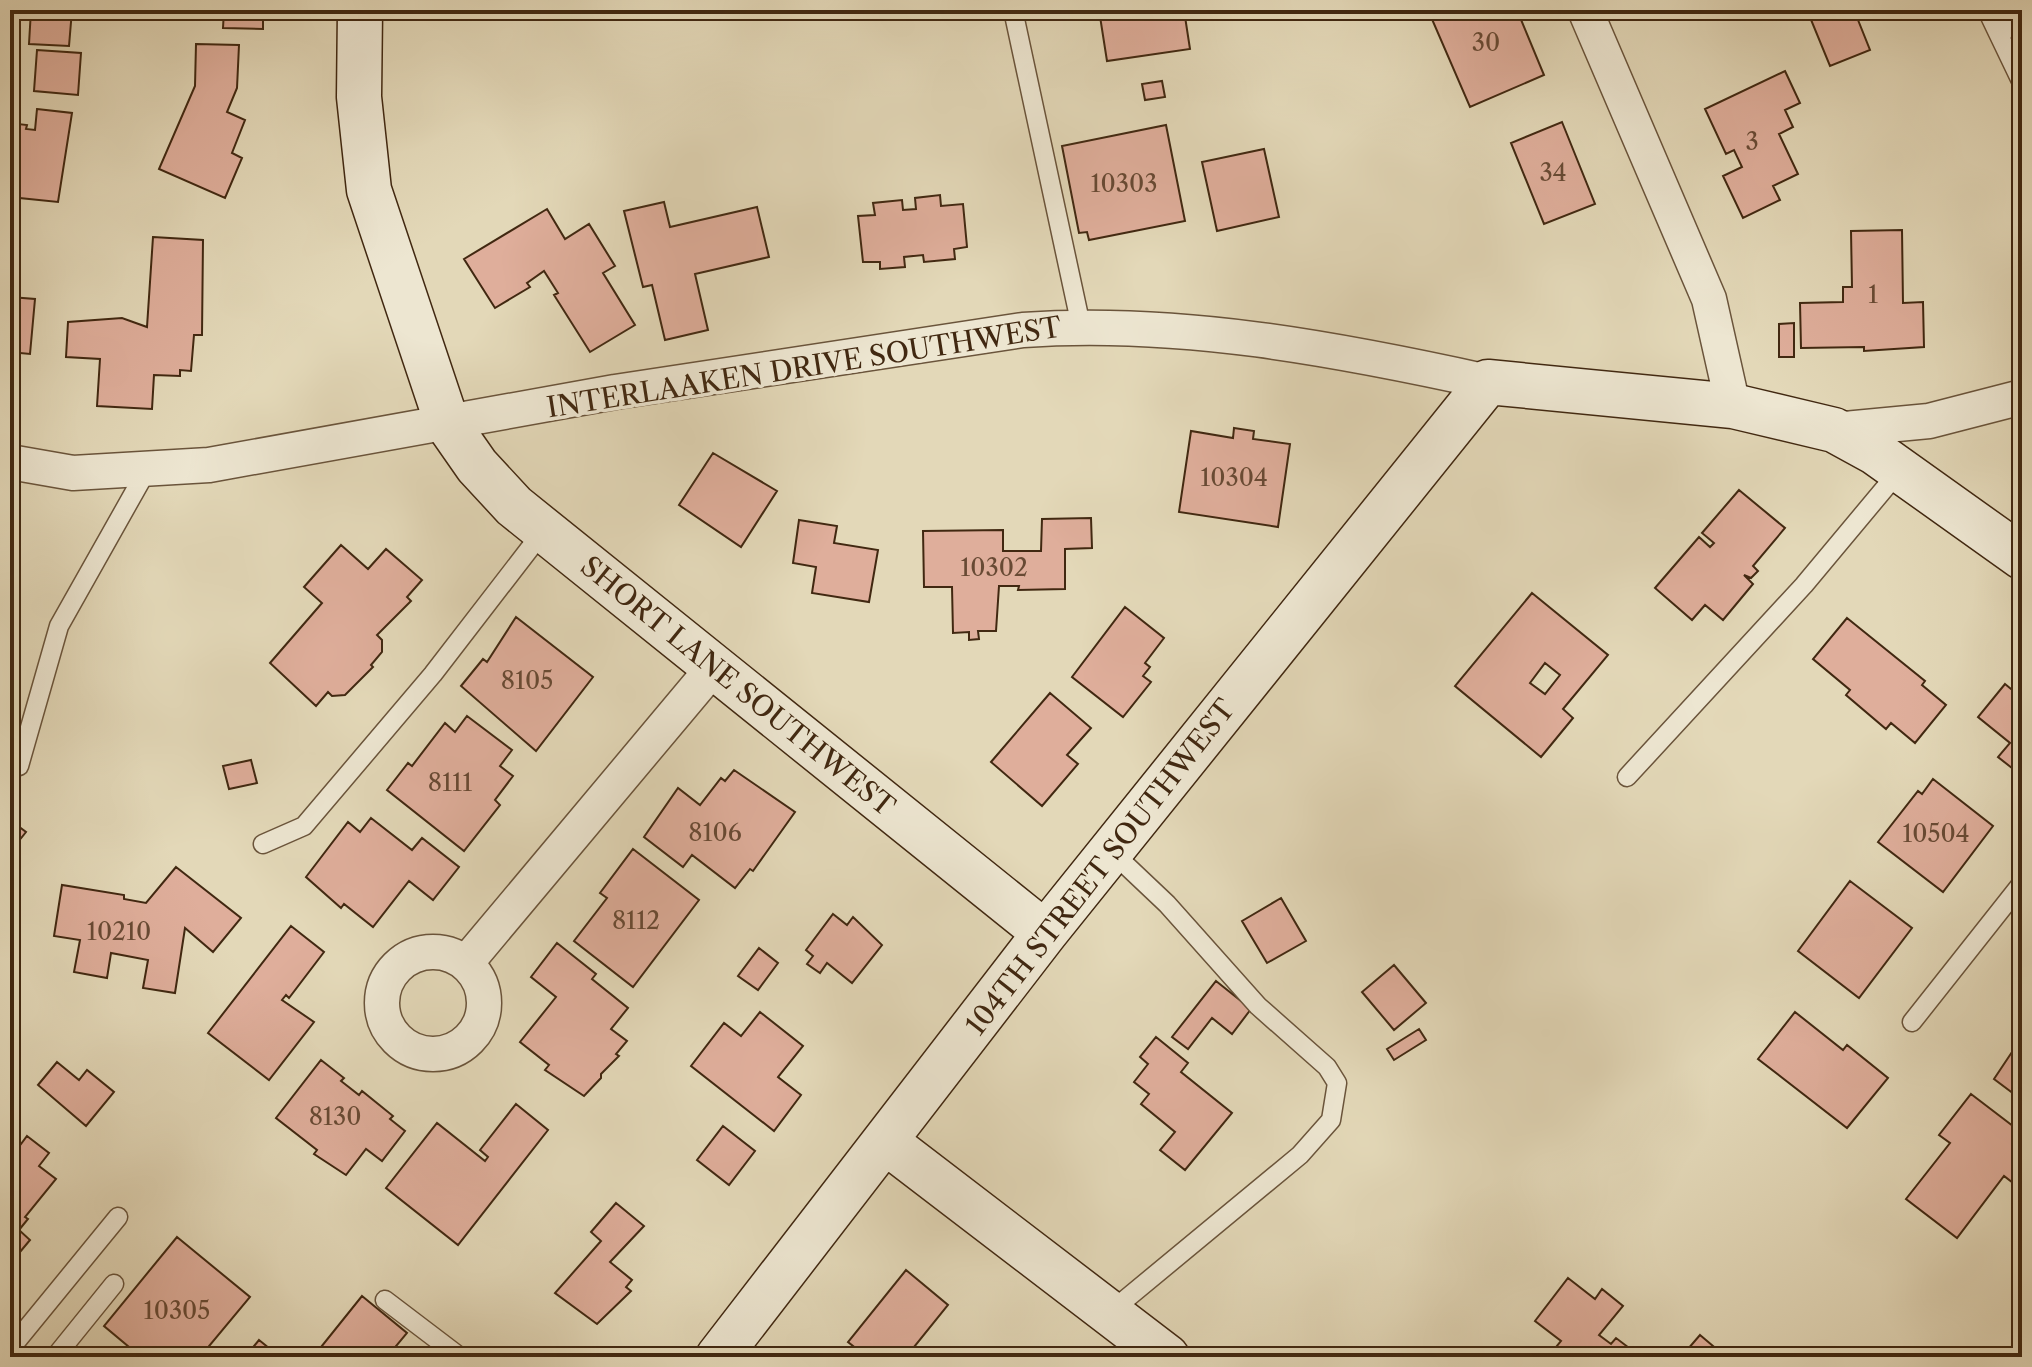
<svg xmlns="http://www.w3.org/2000/svg" width="2032" height="1367" font-family="'Libre Caslon Text',serif">
	<rect width="100%" height="100%" fill="#e3d8b8"/>
	<filter id="stains"><feTurbulence type="fractalNoise" baseFrequency=".0025" numOctaves="4"/><feColorMatrix values="0 0 0 0 .2 0 0 0 0 .09 0 0 0 0 .02 0 0 0 .5 -.17"/></filter>
	<radialGradient id="worn" r=".72"><stop offset=".6" stop-color="#630" stop-opacity="0"/><stop offset="1" stop-color="#630" stop-opacity=".3"/></radialGradient>
	<path fill="#dfae9b" stroke="#412811" stroke-width="2" fill-rule="evenodd" d="M31,10H72L69,46L29,44Z
		M224,10H263V29L223,28Z
		M1099,10H1184L1190,49L1107,61Z
		M1428,10H1517L1544,75L1470,107Z
		M1807,10H1854L1870,50L1830,66Z
		M196,44L239,45L237,88L227,112L245,120L232,153L242,158L225,198L159,169L195,86Z
		M37,50L81,53L78,95L34,91Z
		M1785,71L1800,103L1785,110L1793,127L1779,134L1798,174L1773,186L1780,200L1743,218L1723,176L1742,167L1734,150L1726,154L1705,109Z
		M1162,81L1165,97L1145,100L1142,84Z
		M37,109L72,113L58,202L10,197V123L27,125L26,129L35,130Z
		M1562,122L1595,204L1544,224L1511,143Z
		M1166,125L1185,221L1089,240L1087,232L1079,233L1062,146Z
		M1264,149L1279,217L1217,231L1202,162Z
		M940,195L941,206L963,204L967,247L954,249L955,259L924,262L923,255L904,257L905,267L880,269V262H863L858,216L875,215L873,203L902,200L903,210L916,209L915,198Z
		M664,202L670,227L757,207L769,257L695,274L708,330L665,340L652,285L643,287L624,211Z
		M547,209L565,239L589,224L615,266L603,273L635,325L590,352L554,295L558,293L544,271L527,283L530,287L495,308L464,259Z
		M1902,230L1903,303L1923,302L1924,347L1864,351V347L1801,348L1800,303L1843,302V287H1852L1851,231Z
		M153,237L203,240L202,335H194L191,371L180,370V376L154,375L152,409L97,406L100,359L66,357L68,322L122,318L147,327Z
		M10,297L35,299L30,354L10,352Z
		M1794,323V357H1779V324Z
		M1234,428L1254,431L1253,439L1290,444L1278,527L1179,512L1191,431L1233,438Z
		M713,453L777,491L741,547L679,505Z
		M1739,490L1785,528L1753,566L1758,571L1751,578L1744,575L1753,584L1723,620L1705,605L1692,620L1655,588L1699,537L1710,547L1714,543L1702,533Z
		M1091,518L1092,548L1065,549V589L1018,590L1019,586H999L996,631H978L979,639L969,640V632L953,633L952,587H924L923,531L1003,530V551H1041L1042,519Z
		M799,520L837,526L834,543L878,550L869,602L812,593L816,567L793,563Z
		M341,545L368,569L386,549L422,580L407,597L411,601L377,635L382,640V652L371,665L373,667L345,695L332,696L328,692L316,706L270,663L322,603L304,587Z
		M1532,593L1608,655L1563,709L1573,718L1541,757L1455,686ZM1545,663L1560,675L1545,694L1530,683Z
		M1125,607L1164,638L1145,663L1150,667L1143,676L1151,682L1123,717L1072,677Z
		M516,617L593,677L536,751L461,686L483,659L487,662Z
		M1847,618L1925,681L1922,685L1946,705L1915,743L1891,723L1886,729L1846,695L1850,690L1813,659Z
		M2005,684L2022,698V776L1998,757L2010,743L1978,717Z
		M1050,693L1091,728L1067,755L1078,764L1042,806L991,762Z
		M467,716L512,750L500,766L513,776L495,800L500,805L464,851L387,790L408,763L412,766L445,723L455,732Z
		M251,760L257,783L229,789L223,766Z
		M734,770L795,812L753,871L750,869L735,888L692,855L683,867L644,837L678,788L700,805L721,778L725,781Z
		M1933,779L1993,826L1943,892L1878,842L1918,791L1922,794Z
		M371,818L412,850L422,838L459,867L433,900L409,881L373,927L344,904L341,908L306,877L348,822L360,832Z
		M10,820L26,832L10,852Z
		M633,849L699,900L633,987L574,941L607,898L600,893Z
		M176,867L241,918L213,952L185,928L175,993L143,988L148,960L111,953L107,978L74,972L80,940L54,936L62,885L124,895V899L146,903Z
		M1850,881L1912,928L1859,998L1798,951Z
		M1281,898L1306,941L1267,963L1242,921Z
		M833,914L847,925L853,917L882,945L852,983L827,963L820,973L807,964L813,956L806,950Z
		M291,926L324,952L289,998L286,995L282,1000L314,1022L269,1080L208,1033Z
		M557,943L596,974L592,979L628,1008L611,1029L627,1041L616,1054L619,1056L601,1074V1078L584,1096L545,1070L549,1065L520,1042L556,997L531,977Z
		M759,948L778,963L758,990L738,976Z
		M1394,965L1426,1003L1394,1030L1362,992Z
		M1216,981L1251,1009L1232,1034L1212,1018L1188,1049L1172,1037Z
		M760,1012L803,1046L778,1077L801,1095L774,1131L691,1066L724,1023L741,1036Z
		M1795,1012L1843,1050L1847,1045L1888,1078L1847,1128L1758,1059Z
		M1419,1029L1426,1040L1394,1060L1387,1049Z
		M1156,1037L1188,1063L1181,1072L1232,1113L1185,1170L1160,1150L1175,1132L1141,1104L1149,1094L1134,1082L1148,1064L1140,1057Z
		M2022,1037V1100L1994,1079Z
		M321,1060L344,1078L341,1081L359,1095L362,1091L393,1116L390,1119L405,1131L382,1161L366,1149L346,1175L314,1154L317,1150L276,1118Z
		M57,1062L79,1080L87,1070L114,1092L86,1126L38,1085Z
		M1971,1094L2022,1133V1179L2017,1186L2004,1176L1957,1238L1906,1199L1950,1143L1939,1135Z
		M516,1104L548,1130L458,1245L386,1188L437,1123L485,1161L488,1157L480,1150Z
		M723,1126L755,1151L729,1185L697,1160Z
		M27,1136L49,1153L39,1166L56,1179L25,1217L28,1219L19,1230L30,1240L10,1264V1144L18,1148Z
		M616,1203L644,1226L610,1262L632,1280L626,1287L631,1291L597,1324L555,1293L601,1241L591,1232Z
		M177,1237L250,1297L200,1357H170L159,1348L152,1357H141L104,1326Z
		M906,1270L948,1305L906,1357H867L848,1342Z
		M1568,1278L1595,1299L1602,1289L1623,1306L1599,1335L1611,1344L1616,1338L1641,1357H1568L1556,1347L1561,1341L1535,1321Z
		M362,1296L407,1333L387,1357H313Z
		M1700,1335L1726,1357H1681Z
		M259,1340L280,1357H245Z"/>
	<g fill="none" stroke-linecap="round" stroke-linejoin="round">
		<g stroke="#6a543b" stroke-width="21">
			<path id="lane" d="M1013,10L1081,326
				M1987,10L2022,83
				M2002,35L2011,10
				M19,766L59,626L148,468
				M1627,777L1804,585L1900,470
				M263,844L304,826L433,674L544,530
				M1912,1022L2022,883
				M385,1300L460,1357
				M1109,1313L1300,1155L1331,1120L1337,1083L1327,1067L1258,1006L1167,904L1111,851
				M10,1349L118,1217
				M55,1357L114,1284"/>
		</g>
		<g stroke="#6a543b" stroke-width="37">
			<path id="street" d="M1585,10L1709,299L1733,406
				M1834,430L1929,421L2022,397
				M10,462L73,473L209,465L615,392L1023,330C1178,319 1338,349 1488,382
				M382 1003a51 51 0 1 1 102 0a51 51 0 1 1-102 0Z
				M466,963L714,667"/>
		</g>
		<g stroke="#412811" stroke-width="47">
			<path id="secondary" d="M360,10L359,97L369,190L447,423L477,466L514,506L1045,933
				M886,1142L1167,1357
				M718,1357L1045,933L1488,382L1733,406L1834,430L1876,453L2022,557"/>
		</g>
		<use href="#lane" stroke="#ede6d1" stroke-width="18"/>
		<use href="#street" stroke="#ede6d1" stroke-width="34"/>
		<use href="#secondary" stroke="#ede6d1" stroke-width="44"/>
	</g>
	<g text-anchor="middle" stroke-width="7" stroke-linejoin="round" paint-order="stroke">
		<g font-size="24" fill="#684a34">
			<text x="1486" y="51">30</text>
			<text x="1752" y="150">3</text>
			<text x="1553" y="181">34</text>
			<text x="1124" y="192">10303</text>
			<text x="1873" y="303">1</text>
			<text x="1234" y="486">10304</text>
			<text x="994" y="576">10302</text>
			<text x="527" y="689">8105</text>
			<text x="450" y="791">8111</text>
			<text x="715" y="841">8106</text>
			<text x="1936" y="842">10504</text>
			<text x="636" y="929">8112</text>
			<text x="119" y="940">10210</text>
			<text x="335" y="1125">8130</text>
			<text x="177" y="1319">10305</text>
		</g>
		<g font-size="28" fill="#412811" stroke="#ede6d1">
			<text transform="translate(804 367) rotate(-9)" y="10">INTERLAAKEN DRIVE SOUTHWEST</text>
			<text transform="translate(738 686) rotate(39)" y="10">SHORT LANE SOUTHWEST</text>
			<text transform="translate(1100 867) rotate(-52)" y="10">104TH STREET SOUTHWEST</text>
		</g>
	</g>
	<rect width="2032" height="1367" fill="none" stroke="#e3d8b8" stroke-width="40"/>
	<rect x="12" y="12" width="2008" height="1343" fill="none" stroke="#412811" stroke-width="4"/>
	<rect x="20" y="20" width="1992" height="1327" fill="none" stroke="#412811" stroke-width="2"/>
	<rect width="100%" height="100%" filter="url(#stains)"/>
	<rect width="100%" height="100%" fill="url(#worn)"/>
</svg>
